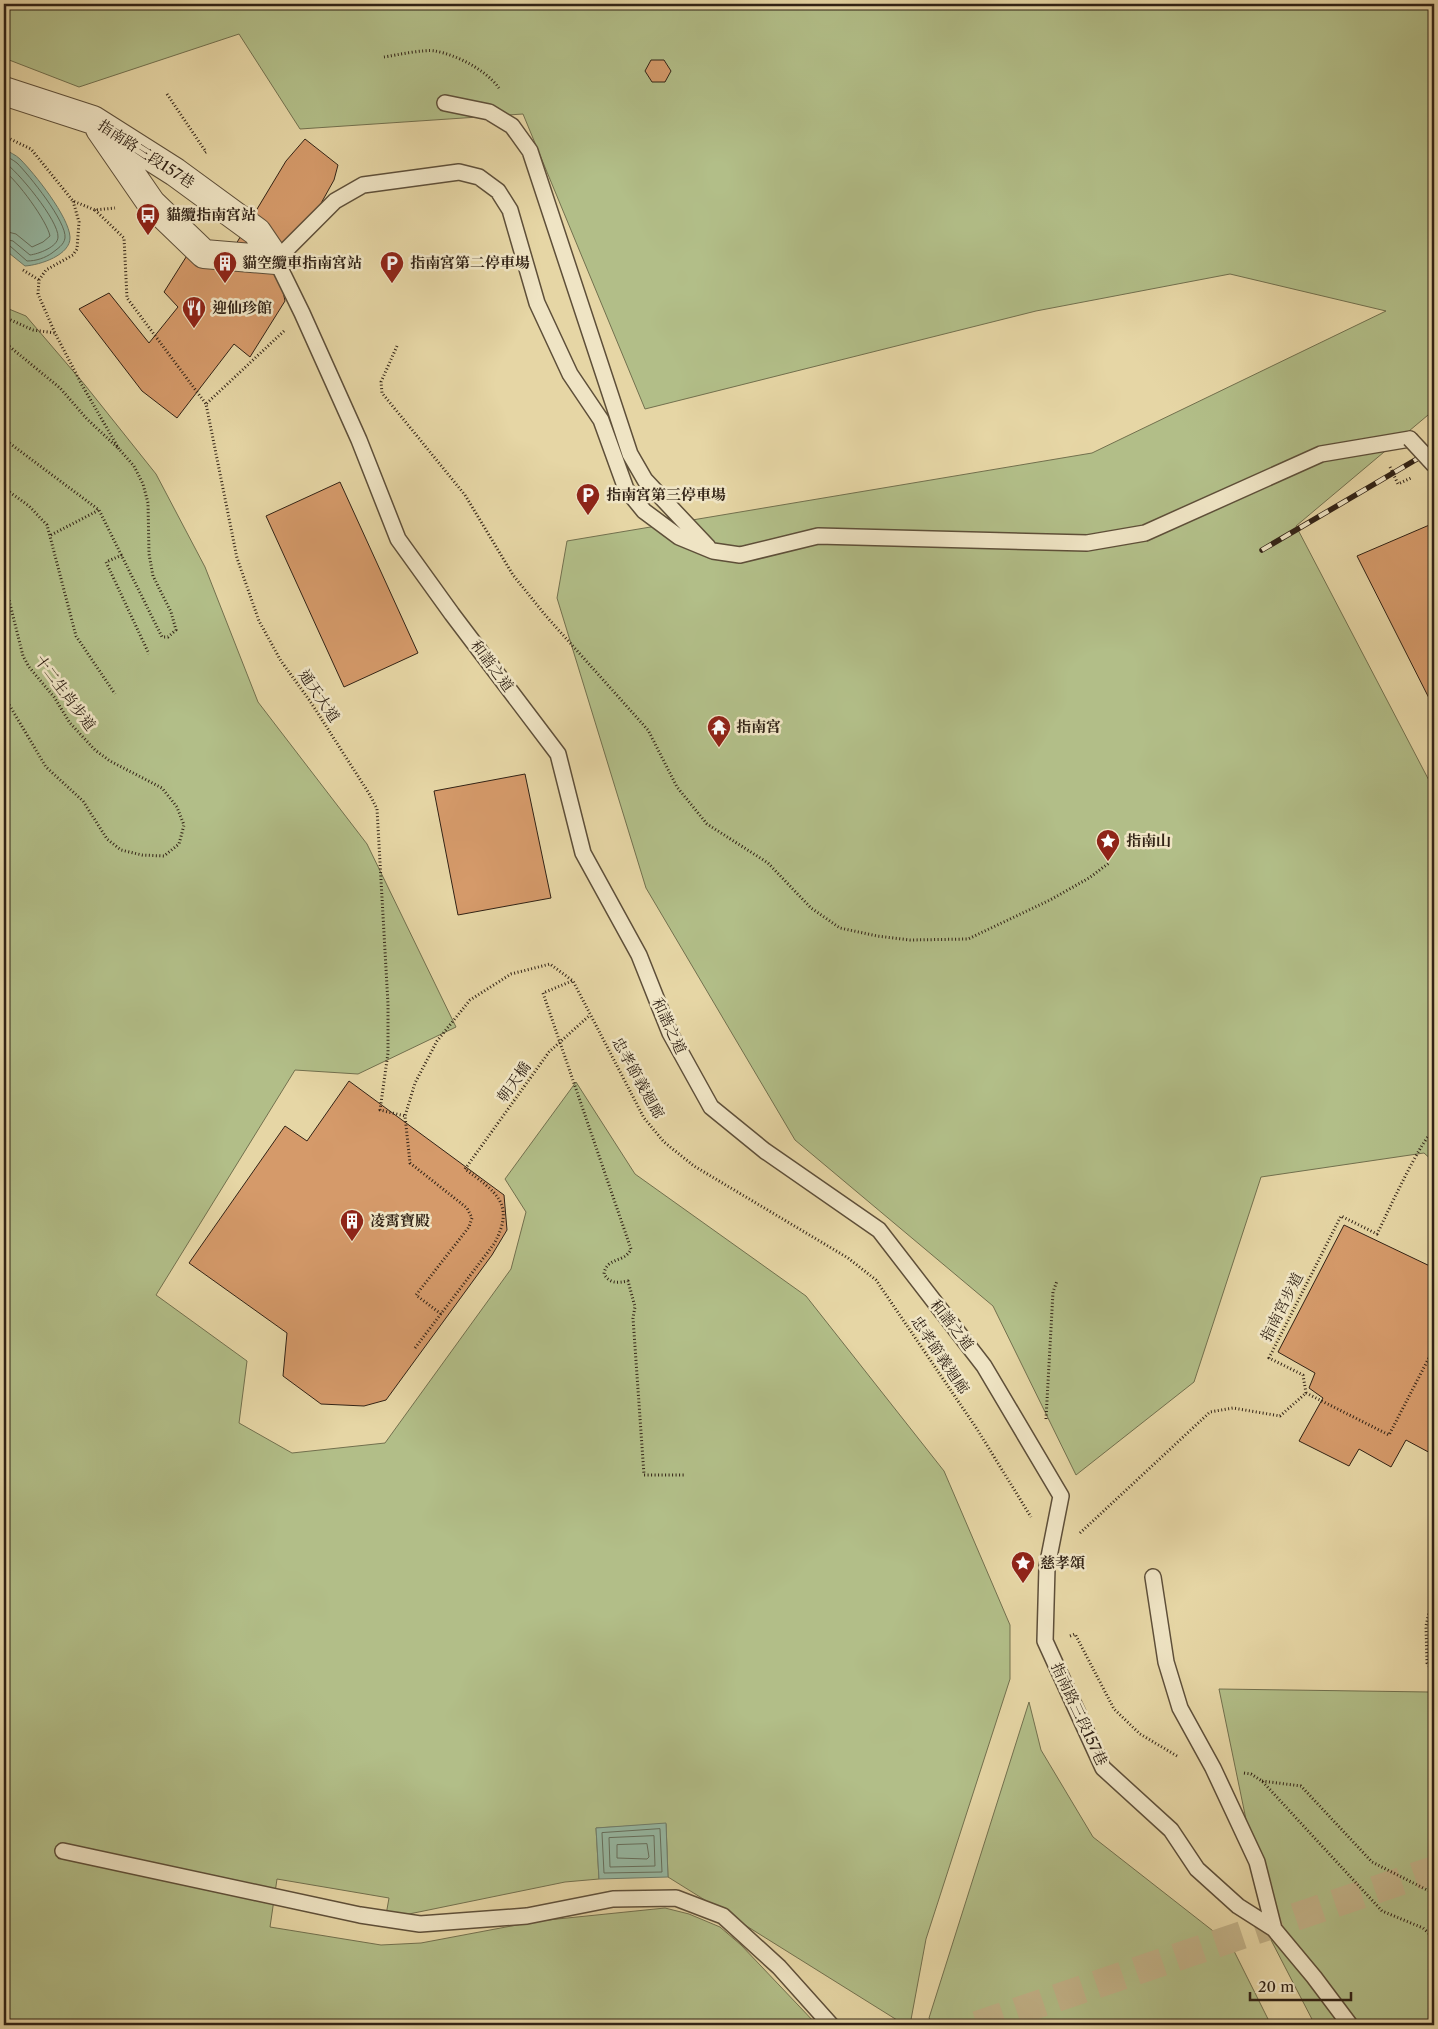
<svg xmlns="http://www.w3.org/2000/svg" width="1438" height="2029" font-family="'Libre Caslon Text','Noto Serif TC',serif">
	<rect width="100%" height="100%" fill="#e6d6a5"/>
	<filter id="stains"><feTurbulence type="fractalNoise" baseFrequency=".004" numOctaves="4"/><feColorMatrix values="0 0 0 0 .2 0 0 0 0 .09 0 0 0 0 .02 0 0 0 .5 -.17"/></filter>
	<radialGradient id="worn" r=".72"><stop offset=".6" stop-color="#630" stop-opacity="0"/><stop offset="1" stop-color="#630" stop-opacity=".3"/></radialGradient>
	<path fill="#b2be88" stroke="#72704e" d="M4,4H1434V410L1296,526L1434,790V1162L1424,1153L1261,1177L1194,1382L1076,1475L993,1306L795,1140L646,888L557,598L567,541L1092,453L1386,311L1230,274L1036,311L645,409L523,114L300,129L239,34L79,87L4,58Z
		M4,307L26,316L85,385L156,474L205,567L258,702L367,844L456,1027L358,1074L295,1070L156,1295L247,1361L239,1423L292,1453L385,1443L511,1269L526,1212L505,1179L576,1082L635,1174L806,1296L944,1471L1010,1625V1679L926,1939L910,2025H905L668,1877L666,1824L596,1828L599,1879L565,1882L409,1914L386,1915L389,1898L277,1879L270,1927L381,1945L421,1943L538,1921L665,1908L689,1914L720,1927L741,1945L817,2025H4Z
		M1434,1653V2025H1315L1271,1940L1219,1689L1429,1692Z
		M1029,1702L1041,1750L1093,1837L1231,1945L1271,2025H933L929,2018Z"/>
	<path fill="#96b9a4" stroke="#6e7d6b" d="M4,149C9,152 16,155 20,159C35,174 69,217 70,237C71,255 40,265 25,266L4,249Z
		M666,1823L668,1877L599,1879L596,1828Z"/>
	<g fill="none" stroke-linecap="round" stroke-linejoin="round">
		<path stroke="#646e5c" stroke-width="1" d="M4,155C8,157 13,160 17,163C29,175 67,222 65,238C64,245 57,249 52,253C45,258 36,261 27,261L10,246L4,245
			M4,162C17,170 59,221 58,237C58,247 38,254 30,255L13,241L4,239
			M4,171C17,180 47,221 50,236L43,242L32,247L16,234L4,231
			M660,1829L662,1872L604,1873L602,1833Z
			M654,1836L655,1866L610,1867L609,1838Z
			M647,1844L649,1857L647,1859L617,1858V1845Z"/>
	</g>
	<path fill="#d59a6a" stroke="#312215" d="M651,60H664L671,71L665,82H652L645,71Z
		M305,139L338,165L334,180L280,277L285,301L250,357L234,344L177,418L142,391L79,309L109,293L149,343L178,307L164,292L200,235L220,246L236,244L286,161Z
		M340,482L418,653L344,687L266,516Z
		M1434,523V708L1357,556Z
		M525,774L551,898L458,915L434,791Z
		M349,1081L504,1195L507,1230L492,1255L386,1400L364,1406L321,1404L283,1376L287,1333L189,1263L285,1126L307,1141Z
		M1344,1225L1434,1268V1455L1406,1440L1391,1467L1359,1449L1349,1466L1299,1441L1323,1398L1309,1388L1315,1373L1278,1352Z"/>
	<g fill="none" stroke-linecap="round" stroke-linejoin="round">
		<path stroke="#c2b288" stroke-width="28" stroke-dasharray="28 14" stroke-linecap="butt" d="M977,2025L1434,1870"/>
		<g stroke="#5e4f39" stroke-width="18">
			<path id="lane" d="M445,103L489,112L512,126L530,151L630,454L645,480L708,547
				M1153,1577L1166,1662L1180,1708L1213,1768L1257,1862L1274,1929
				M63,1851L360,1915L420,1924L527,1916L613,1899L676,1898L723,1916L779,1967L831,2025
				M1350,2025L1314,1977L1274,1929L1238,1906L1197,1869L1171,1830L1103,1768L1045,1641L1047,1567L1061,1496L984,1366L879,1230L765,1151L711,1107L670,1033L639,955L583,853L558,754L452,614L398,539L359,440L302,313L276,260L335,201L363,185L459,172L479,177L498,191L510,210L537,303L570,374L601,420L626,489L644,511L679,537L713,551L740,555L818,536L1087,543L1145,533L1321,454L1410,439"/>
		</g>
		<g stroke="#5e4f39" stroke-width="30">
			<path id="street" d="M4,91L93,120L175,172L257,232L276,260
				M100,129L151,203L204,254L276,260"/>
		</g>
		<path stroke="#312215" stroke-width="3" stroke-dasharray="1 2.5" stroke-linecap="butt" d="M384,57C397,55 424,49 435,51C457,55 486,70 499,88
			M167,94L206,152L203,154
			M4,136L31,149L73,201L95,210L115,208
			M95,210L124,238L127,298L206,404
			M23,270L39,280
			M4,317L33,330L55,333
			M284,331L206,404L237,558L259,621L281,661L310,701L370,795L377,809L388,1004V1053L380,1110L405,1116
			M4,342L60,388L87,419L119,449L82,385L55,333L38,294L39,280L46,270L73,255L77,249L79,222L73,201
			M397,346L381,382L382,393L465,495L513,575L546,616L648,730L677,787L707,824L768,863L811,908L840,928L877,936L910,940L968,939L1050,900L1089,878L1109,863
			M4,439L99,510L162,637H168L176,630L171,612L153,576L149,554L148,503L143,484L134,466L119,449
			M1390,467L1398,484L1411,478
			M4,488L29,506L47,525L76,636L115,694
			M51,535L99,510
			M122,555L106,562L149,654
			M4,580L23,656L29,667L54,697L70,723L95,750L110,761L162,788L177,807L184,825L179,844L164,856L142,855L121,850L107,839L83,801L46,767L4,696
			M572,981L543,993L631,1249C625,1263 606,1257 604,1274C610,1284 617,1283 628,1281L635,1307L633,1318L644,1475H685
			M441,1314L416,1295L469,1227L472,1218L467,1208L410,1163L405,1116L415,1083L437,1041L470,1000L511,974L550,964L573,981L644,1118L664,1142L694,1166L848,1258L876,1280L977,1429L1031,1517
			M415,1348L494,1244C516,1204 496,1192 465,1169
			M1306,1393L1303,1375L1269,1358L1341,1216L1377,1234C1387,1214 1421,1139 1434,1130
			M1306,1393L1389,1435L1434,1348
			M1046,1419L1053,1292L1057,1281
			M1080,1533L1210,1412L1233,1408L1280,1416L1306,1393
			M1434,1590L1426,1626L1427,1663L1434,1673
			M1070,1636L1075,1634L1114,1709L1140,1734L1177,1756
			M1244,1773L1251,1774L1262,1781L1382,1911L1423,1928L1434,1938
			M1262,1781L1301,1786L1372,1862L1429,1891H1434"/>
		<use href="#lane" stroke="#efe4c4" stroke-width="15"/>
		<use href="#street" stroke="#efe4c4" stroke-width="28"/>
		<g stroke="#312215" stroke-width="5.5">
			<path id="rail" d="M1262,550L1434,449"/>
		</g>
		<use href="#rail" stroke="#efe4c4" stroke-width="4" stroke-dasharray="11" stroke-linecap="butt"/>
		<g stroke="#5e4f39" stroke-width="18" stroke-linecap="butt">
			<path id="lane-bridge" d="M1410,439L1434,465"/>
		</g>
		<path stroke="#312215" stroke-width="3" stroke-dasharray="1 2.5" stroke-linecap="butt" d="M465,1169L549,1052L590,1015"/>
		<use href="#lane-bridge" stroke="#efe4c4" stroke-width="15"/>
	</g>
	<defs>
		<g id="bus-pin" transform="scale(1.25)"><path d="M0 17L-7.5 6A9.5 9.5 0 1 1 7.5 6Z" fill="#8f2418" stroke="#efe4c4"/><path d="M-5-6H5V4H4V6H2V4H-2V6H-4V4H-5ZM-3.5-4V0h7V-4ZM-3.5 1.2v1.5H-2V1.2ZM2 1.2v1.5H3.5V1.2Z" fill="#fff"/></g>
		<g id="building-pin" transform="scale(1.25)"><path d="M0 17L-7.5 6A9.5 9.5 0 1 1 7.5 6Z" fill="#8f2418" stroke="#efe4c4"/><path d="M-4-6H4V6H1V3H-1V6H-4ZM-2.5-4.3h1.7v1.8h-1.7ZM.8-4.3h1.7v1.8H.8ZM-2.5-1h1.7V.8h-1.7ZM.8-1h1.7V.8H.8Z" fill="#fff"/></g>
		<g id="parking-pin" transform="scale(1.25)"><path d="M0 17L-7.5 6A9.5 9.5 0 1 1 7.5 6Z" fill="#8f2418" stroke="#efe4c4"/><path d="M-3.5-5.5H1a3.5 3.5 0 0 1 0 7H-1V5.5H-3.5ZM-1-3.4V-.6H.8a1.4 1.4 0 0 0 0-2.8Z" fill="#fff"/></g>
		<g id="restaurant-pin" transform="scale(1.25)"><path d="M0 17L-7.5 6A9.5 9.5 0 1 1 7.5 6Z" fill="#8f2418" stroke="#efe4c4"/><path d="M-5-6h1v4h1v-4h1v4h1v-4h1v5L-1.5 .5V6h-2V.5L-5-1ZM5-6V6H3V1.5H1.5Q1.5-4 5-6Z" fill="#fff"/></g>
		<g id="temple-pin" transform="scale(1.25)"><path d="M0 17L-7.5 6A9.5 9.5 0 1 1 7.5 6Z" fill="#8f2418" stroke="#efe4c4"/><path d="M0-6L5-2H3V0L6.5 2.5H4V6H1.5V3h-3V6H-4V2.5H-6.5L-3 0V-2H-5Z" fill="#fff"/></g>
		<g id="sight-pin" transform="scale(1.25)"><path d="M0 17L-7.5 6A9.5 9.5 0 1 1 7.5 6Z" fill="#8f2418" stroke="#efe4c4"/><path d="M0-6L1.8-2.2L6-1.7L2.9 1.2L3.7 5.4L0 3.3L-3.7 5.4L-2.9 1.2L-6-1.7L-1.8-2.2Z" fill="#fff"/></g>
	</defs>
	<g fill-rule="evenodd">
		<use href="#bus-pin" x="148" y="215"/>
		<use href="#building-pin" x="225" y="263"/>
		<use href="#parking-pin" x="392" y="263"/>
		<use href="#restaurant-pin" x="194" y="308"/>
		<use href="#parking-pin" x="588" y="495"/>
		<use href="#temple-pin" x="719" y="727"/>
		<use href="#sight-pin" x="1108" y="841"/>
		<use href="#building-pin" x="352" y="1221"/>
		<use href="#sight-pin" x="1023" y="1563"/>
	</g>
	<g text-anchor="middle" stroke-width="5" stroke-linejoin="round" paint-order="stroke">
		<g font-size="15" fill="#312215" stroke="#efe4c4">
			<text transform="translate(146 154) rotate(33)" y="5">指南路三段157巷</text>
			<text transform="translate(492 666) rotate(53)" y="5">和諧之道</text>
			<text transform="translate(65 693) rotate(53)" y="5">十二生肖步道</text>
			<text transform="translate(319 696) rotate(56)" y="5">通天大道</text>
			<text transform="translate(669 1026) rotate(65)" y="5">和諧之道</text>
			<text transform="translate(638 1078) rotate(61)" y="5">忠孝節義迴廊</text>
			<text transform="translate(514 1082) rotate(-54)" y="5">朝天橋</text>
			<text transform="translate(1282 1307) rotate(-63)" y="5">指南宮步道</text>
			<text transform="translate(952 1325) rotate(52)" y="5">和諧之道</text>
			<text transform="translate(940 1355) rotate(56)" y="5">忠孝節義迴廊</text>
			<text transform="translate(1079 1714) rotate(65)" y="5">指南路三段157巷</text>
		</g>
		<g font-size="15" font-weight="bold" fill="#312215" stroke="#efe4c4" text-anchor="start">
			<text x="166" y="220">貓纜指南宮站</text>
			<text x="242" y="268">貓空纜車指南宮站</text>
			<text x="410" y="268">指南宮第二停車場</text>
			<text x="212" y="313">迎仙珍館</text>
			<text x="606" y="500">指南宮第三停車場</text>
			<text x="736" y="732">指南宮</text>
			<text x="1126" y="846">指南山</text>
			<text x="370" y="1226">凌霄寶殿</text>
			<text x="1040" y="1568">慈孝頌</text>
		</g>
	</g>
	<rect width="1438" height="2029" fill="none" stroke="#e6d6a5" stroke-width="20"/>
	<rect x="5" y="5" width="1428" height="2019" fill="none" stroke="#312215" stroke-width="2.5"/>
	<rect x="10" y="10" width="1418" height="2009" fill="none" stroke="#312215"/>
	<path d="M1250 1992v8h101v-8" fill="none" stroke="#312215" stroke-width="2.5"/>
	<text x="1258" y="1992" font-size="15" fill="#312215" stroke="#efe4c4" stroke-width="4" paint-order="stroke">20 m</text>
	<rect width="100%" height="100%" filter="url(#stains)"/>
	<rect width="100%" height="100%" fill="url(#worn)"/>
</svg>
